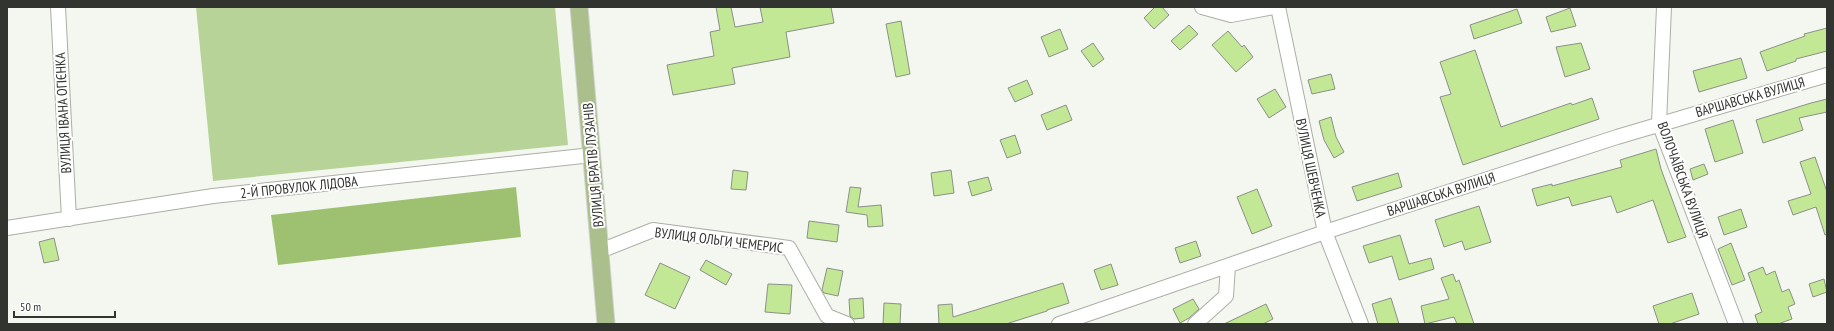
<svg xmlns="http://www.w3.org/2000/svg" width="1834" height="331" font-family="'PT Sans Narrow',sans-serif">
	<rect width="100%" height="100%" fill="#f3f7ef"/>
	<path fill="#b7d397" d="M196,7H555L568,145L213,181Z"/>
	<path fill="#9ec171" d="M516,187L521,237L278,265L271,215Z"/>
	<path fill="#c2e795" stroke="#8c9088" d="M716,7H731L735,27L763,22L760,7H831L834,23L786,32L790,57L732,68L735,84L673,95L667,65L714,56L710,32L720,30Z
		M1155,7H1162L1169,15L1154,29L1144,18Z
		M1570,8L1576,26L1551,32L1546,17Z
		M1517,9L1522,23L1474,39L1470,25Z
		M901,21L910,74L896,77L886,24Z
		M1189,25L1198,34L1180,50L1171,41Z
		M1827,28V51L1796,59V61L1767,71L1760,52L1805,36L1804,34Z
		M1060,29L1068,49L1049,57L1041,37Z
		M1228,31L1242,47L1244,45L1253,57L1236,72L1212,45Z
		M1093,43L1104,59L1093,67L1081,51Z
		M1581,43L1590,69L1565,77L1556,47Z
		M1475,50L1501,127L1571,103L1572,105L1592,98L1599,119L1463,165L1440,97L1451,94L1440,62Z
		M1741,58L1747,78L1699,92L1693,71Z
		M1331,74L1335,89L1312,94L1308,80Z
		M1027,80L1033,94L1015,102L1008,88Z
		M1275,89L1286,107L1269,118L1257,99Z
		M1827,99V112L1799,118L1803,130L1763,143L1756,120L1811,103Z
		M1066,105L1072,120L1047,130L1041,115Z
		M1331,117L1336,137L1344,152L1334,158L1324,140L1319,121Z
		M1733,120L1743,153L1715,162L1705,129Z
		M1015,135L1021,153L1007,158L1000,140Z
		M1656,149L1661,169L1686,237L1668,243L1653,200L1617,213L1611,196L1572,206L1569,197L1537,206L1532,189L1552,184V186L1622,167L1620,160Z
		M1815,157L1827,192V234L1825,235L1816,207L1793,215L1788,201L1811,194L1800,162Z
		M1704,164L1708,174L1693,180L1690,169Z
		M733,170L748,172L746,190L731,189Z
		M951,170L954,193L934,196L931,173Z
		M1398,173L1402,187L1357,201L1352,187Z
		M988,177L992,190L972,196L968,182Z
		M850,187L861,188L858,207L881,205L883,226L868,227L867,215L846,212Z
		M1257,189L1272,226L1252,234L1237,197Z
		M1479,206L1491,242L1465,250L1462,241L1444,247L1435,220Z
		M1741,209L1747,227L1724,235L1718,217Z
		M809,221L839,225L837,242L807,238Z
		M1400,235L1409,264L1431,258L1434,269L1399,280L1392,256L1369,263L1363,246Z
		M54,238L59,260L44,263L39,242Z
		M1196,241L1201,256L1180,263L1175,248Z
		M1731,243L1745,280L1732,285L1718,249Z
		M706,260L732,274L726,285L700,270Z
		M660,263L690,277L675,309L645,295Z
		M1111,264L1118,285L1101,290L1094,270Z
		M1763,267L1766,275L1775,271L1782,292L1789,289L1795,304L1788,307L1792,319L1778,324H1758L1755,315L1762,312L1748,273Z
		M827,268L843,271L838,296L824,293L822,290Z
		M1453,274L1456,282L1459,280L1474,324H1457L1454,317L1425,324L1421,306L1449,299L1441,278Z
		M1824,279L1827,292L1813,297L1809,284Z
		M1063,283L1069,303L1047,310V311L1006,324H939L938,305L952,304L953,317Z
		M768,284L792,285L790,314L765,312Z
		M1692,293L1699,314L1670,324H1659L1653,306Z
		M863,298L864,318L854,319L850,316L849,299Z
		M1391,298L1399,324H1378L1372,304Z
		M1193,299L1199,309L1189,318L1180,323L1173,309Z
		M884,303L901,304L900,324H883Z
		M1266,304L1273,319L1263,324H1224Z"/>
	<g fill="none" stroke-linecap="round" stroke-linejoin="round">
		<g stroke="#abafa7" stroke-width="16">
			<path id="minor" d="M58,7L69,219
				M1202,7L1231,15L1274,7
				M1278,7L1325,232L1361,324
				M1664,7L1659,123L1736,324
				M7,228L213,196L592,155
				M600,251L653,230L789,248L827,316L847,324
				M1059,324L1325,232L1617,137L1827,75
				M1195,324L1226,296L1228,266"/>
		</g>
		<g stroke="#d2d2d1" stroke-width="19">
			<path id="major" d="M579,7L606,324"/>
		</g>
		<use href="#minor" stroke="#fff" stroke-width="14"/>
		<use href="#major" stroke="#aabf8c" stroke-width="17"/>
	</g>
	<g text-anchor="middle" stroke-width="4" stroke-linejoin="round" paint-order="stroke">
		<g font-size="14" fill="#323430" stroke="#fff">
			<text transform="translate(1750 97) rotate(-16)" y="5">ВАРШАВСЬКА ВУЛИЦЯ</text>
			<text transform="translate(63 113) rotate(-93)" y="5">ВУЛИЦЯ ІВАНА ОГІЄНКА</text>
			<text transform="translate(593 165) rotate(-95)" y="5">ВУЛИЦЯ БРАТІВ ЛУЗАНІВ</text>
			<text transform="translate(1311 168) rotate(78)" y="5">ВУЛИЦЯ ШЕВЧЕНКА</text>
			<text transform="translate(1683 180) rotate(70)" y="5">ВОЛОЧАЇВСЬКА ВУЛИЦЯ</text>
			<text transform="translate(299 187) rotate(-6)" y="5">2-Й ПРОВУЛОК ЛІДОВА</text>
			<text transform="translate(1441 194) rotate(-18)" y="5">ВАРШАВСЬКА ВУЛИЦЯ</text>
			<text transform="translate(719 240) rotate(7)" y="5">ВУЛИЦЯ ОЛЬГИ ЧЕМЕРИС</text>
		</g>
	</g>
	<rect width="1834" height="331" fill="none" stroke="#323430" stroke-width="16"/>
	<path d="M14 311v6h101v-6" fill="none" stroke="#323430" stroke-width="2"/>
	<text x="20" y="311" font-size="12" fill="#323430" stroke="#ffffff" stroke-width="3" paint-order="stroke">50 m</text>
</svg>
